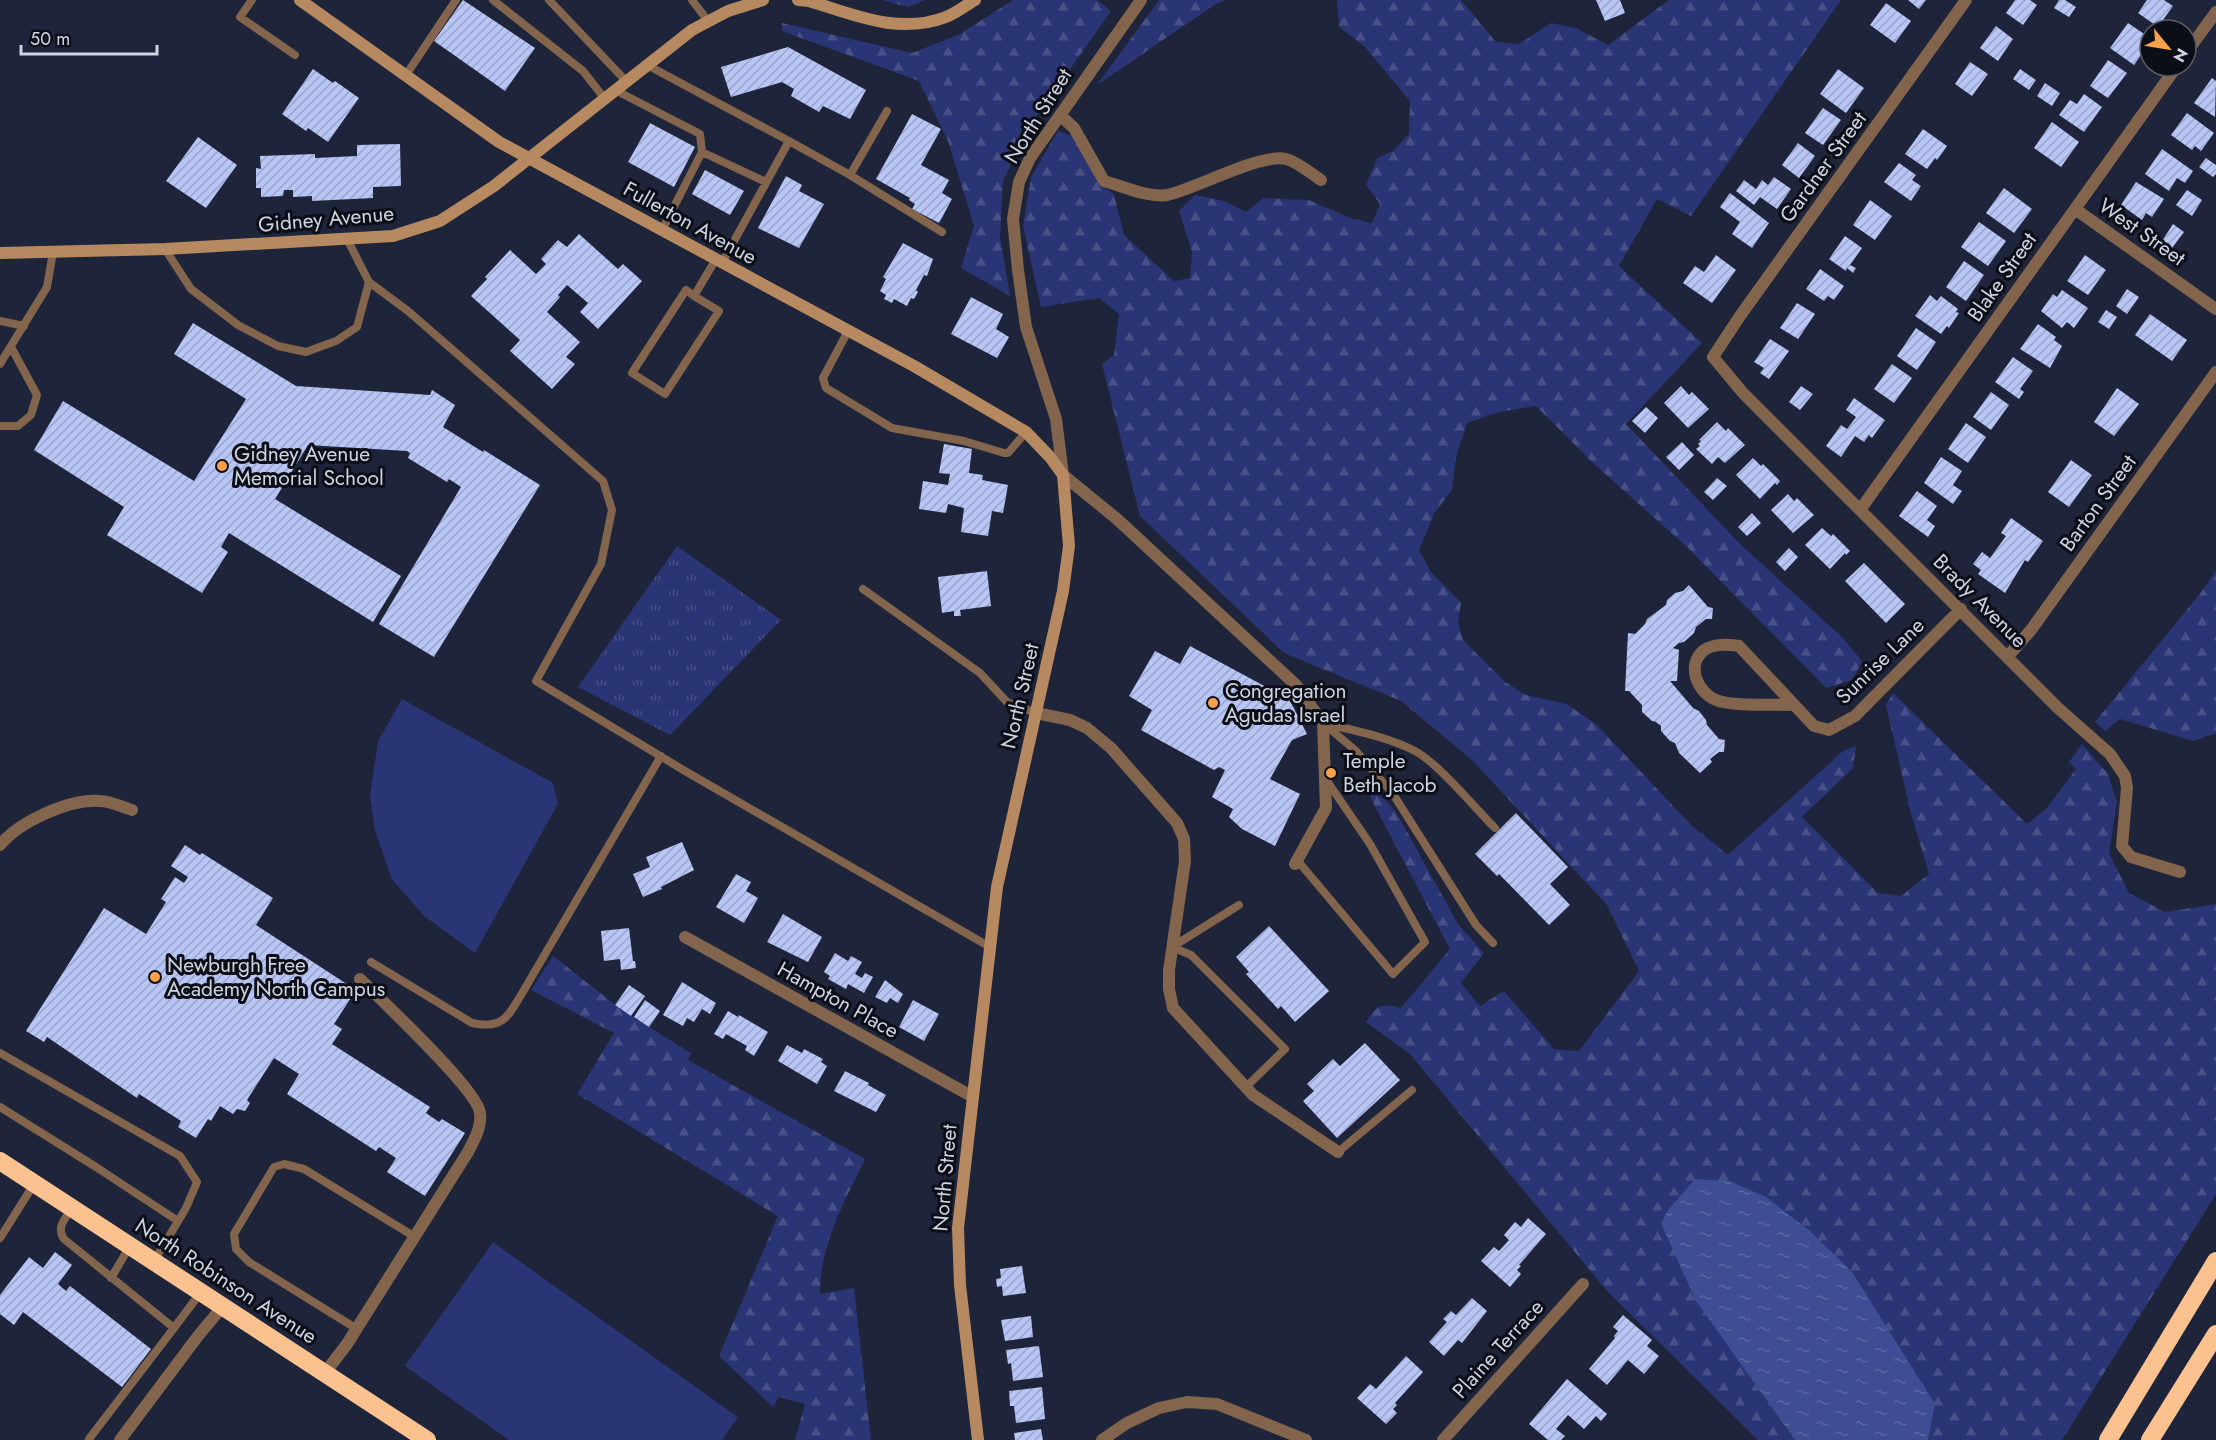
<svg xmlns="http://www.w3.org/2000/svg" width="2216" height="1440" font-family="Jost,sans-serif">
	<defs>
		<pattern id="forest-firs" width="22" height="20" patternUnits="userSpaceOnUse" patternTransform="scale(1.5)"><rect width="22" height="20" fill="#293574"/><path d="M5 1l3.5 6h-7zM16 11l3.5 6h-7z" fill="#475188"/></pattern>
		<pattern id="park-tufts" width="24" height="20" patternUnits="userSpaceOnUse" patternTransform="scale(1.5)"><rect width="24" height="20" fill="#293574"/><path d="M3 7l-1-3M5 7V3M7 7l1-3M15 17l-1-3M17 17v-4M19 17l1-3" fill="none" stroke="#475188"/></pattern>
		<pattern id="water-ripples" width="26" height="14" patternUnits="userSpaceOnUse" patternTransform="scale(1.5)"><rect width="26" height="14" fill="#3e4e94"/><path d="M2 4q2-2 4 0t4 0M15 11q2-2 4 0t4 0" fill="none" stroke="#5967a3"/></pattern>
		<pattern id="building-hatch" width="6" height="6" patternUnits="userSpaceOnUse" patternTransform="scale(1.5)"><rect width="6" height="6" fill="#b8c6f6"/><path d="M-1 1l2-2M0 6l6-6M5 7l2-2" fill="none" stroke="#9aa4ca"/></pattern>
	</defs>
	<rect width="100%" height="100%" fill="#1e2439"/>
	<path fill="url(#forest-firs)" d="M882,0H925L908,7Z
		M1013,0H1097L1111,11L1030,126L1003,181L1000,236L1010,296L961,268L974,226L948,141L919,81L782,31V23L912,53L960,34Z
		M1159,0H1225L1216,4L1097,85Z
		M1337,0H1461L1496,42L1519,44L1551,23L1576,28L1608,45L1669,0H1841L1691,216L1657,199L1619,266L1702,343L1626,424L1739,543L1843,638L1862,661L1852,680L1826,688L1686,546L1594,464L1536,406L1499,412L1467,423L1456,457L1452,490L1435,512L1419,550L1431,572L1461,603L1458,623L1463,640L1505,682L1526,695L1567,704L1597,725L1691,825L1728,855L1843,751L1856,746L1853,768L1802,817L1878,893L1901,896L1929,874L1910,810L1886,705L1893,693L2027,824L2046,809L2076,769L2069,762L2082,744L2108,774L2117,802L2109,853L2129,893L2165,912L2216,904V1194L2062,1440H1928L1935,1404L1661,1223L1676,1251L1748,1374L1795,1440H1758L1608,1292L1410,1054L1366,1022C1377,1005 1381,1003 1401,1008L1450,949L1371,799L1370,791L1384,799L1396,812L1458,924L1484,953L1461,983L1480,1006L1504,991L1554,1049L1579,1051L1639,971L1607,905L1472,760L1401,701L1284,653L1140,516L1102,364L1114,355L1119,314L1099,298L1041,307L1023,226L1031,177L1058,131L1072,136L1098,183L1114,194L1124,235L1174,281L1190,278L1192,252L1179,211L1195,195L1224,201L1246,212L1263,198L1309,200L1353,219L1372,223L1380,204L1366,185L1377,158L1393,151L1409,134L1410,101L1365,47L1339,27Z
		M2216,571V733L2193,741L2120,719L2105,731L2095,722L2199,595Z
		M553,956L622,1010L691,1053L688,1060L865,1159C844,1202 820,1245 820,1294L854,1288L871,1440H795L805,1404L779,1397L773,1407L719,1356L778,1216L577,1094L614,1033L531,990Z"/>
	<path fill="url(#park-tufts)" d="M677,546L781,620L670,735L578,687Z"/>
	<path fill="#293574" d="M402,699L553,783L558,804L475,953L424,916L392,879L375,831L370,796L378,741Z
		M493,1242L738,1417L722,1440H509L405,1366Z"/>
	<path fill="url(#water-ripples)" d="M1695,1179L1729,1181L1766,1197L1811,1232L1852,1272L1935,1404L1928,1440H1795L1696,1301L1661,1223L1668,1210Z"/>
	<path fill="url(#building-hatch)" d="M463,0L535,48L505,91L434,41Z
		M1596,0H1620L1625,13L1605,21Z
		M1908,0H1926L1919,9Z
		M2015,0H2030L2037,5L2023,25L2006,13Z
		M2059,0H2065L2076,7L2069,17L2054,8Z
		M2147,0H2164L2173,6L2158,27L2138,13Z
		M1886,3L1911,21L1895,43L1870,25Z
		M2128,23L2150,38V42L2134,65L2110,48Z
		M1996,26L2013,39L1998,61L1980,48Z
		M788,47L866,90L850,119L823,106L819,112L791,96L794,89L782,82L731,97L721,67Z
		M2108,60L2127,73L2108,98L2090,86Z
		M1970,62L1988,74L1972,96L1955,84Z
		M313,69L333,83L335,81L359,98L328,142L308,128L306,131L282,114Z
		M1838,69L1864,88L1846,113L1820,94Z
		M2020,69L2036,80L2029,90L2013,79Z
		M2212,78L2216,81L2215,117L2194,103Z
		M2045,83L2060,93L2052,106L2037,96Z
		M2084,94L2102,107L2084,132L2059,115L2070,100L2077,104Z
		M1823,108L1841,120L1823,145L1805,133Z
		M2187,113L2214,133L2201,151L2195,146L2192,150L2171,135Z
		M912,114L941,129L921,165L949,180L942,193L952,199L939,223L912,209L915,204L909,200L910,198L876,179Z
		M2052,122L2079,142L2061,167L2034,148Z
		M650,123L695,147L674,187L628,162Z
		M1923,129L1947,146L1937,160L1935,158L1927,169L1905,154Z
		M198,137L237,165L206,208L166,181Z
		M1798,143L1815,156L1799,178L1782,165Z
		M400,144L401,186L373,187V198L312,201V196L293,197V190H284L283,196L261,197V188H256V168L261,169L260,156L315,154V158L357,156V145Z
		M2162,149L2193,171L2185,183L2177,178L2169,191L2145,174Z
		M2206,158L2216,165V174L2213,177L2199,167Z
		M1899,163L1916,175L1912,180L1921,186L1911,201L1884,182Z
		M705,170L744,191L730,215L692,194Z
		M786,176L802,185L799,191L824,204L799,248L758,228Z
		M1774,177L1791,189L1777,209L1760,197L1754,205L1736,191L1744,180L1756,189L1762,180L1768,185Z
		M2136,182L2164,199L2152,217L2146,213L2142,220L2121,205Z
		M2004,188L2032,209L2014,233L1986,213Z
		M2187,190L2202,200L2192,216L2176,205Z
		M1730,193L1769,223L1752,248L1732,234L1740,222L1720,207Z
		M1870,200L1892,216L1875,240L1853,225Z
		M1979,222L2006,241L1988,266L1961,247Z
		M2173,224L2184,232L2172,248L2162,241Z
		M579,234L618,269L623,264L642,281L598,329L580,312L588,303L567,285L558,295L560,297L547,312L580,342L566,357L575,364L552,389L510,351L520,340L471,296L487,279L485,277L510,250L536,274L546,264L541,259L558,240L567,247Z
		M1845,236L1862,248L1850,265L1856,268L1853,273L1847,268L1846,271L1829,259Z
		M903,243L933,259L927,276L924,275L916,290L918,292L914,299L911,298L907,306L894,299L892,303L884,299L886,295L880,291L886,279L883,277Z
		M1716,255L1736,270L1712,303L1683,283L1695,266L1704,272Z
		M2085,255L2106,270L2088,295L2067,281Z
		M1964,261L1984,275L1966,301L1946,287Z
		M1820,269L1844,286L1834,300L1828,296L1824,301L1806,289Z
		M2127,289L2139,297L2127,314L2116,306Z
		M2062,290L2088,308L2074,328L2067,322L2062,328L2041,311L2053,294L2057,297Z
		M1930,295L1937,301L1941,296L1958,309L1956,312L1959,313L1949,328L1947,326L1941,334L1915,316Z
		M971,297L1003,314L996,329L1009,337L997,358L951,334Z
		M1797,303L1815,314L1798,339L1780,328Z
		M2106,310L2117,317L2109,329L2098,322Z
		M2150,314L2187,340L2172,361L2135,335Z
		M193,323L296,386L430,395L432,390L455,405L443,427L483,452L484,450L540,485L434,657L379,624L461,487L449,479L447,482L408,458L410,453L407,451L308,445L275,499L401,576L373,622L229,533L221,547L228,552L202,593L107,535L124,507L34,450L63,401L194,481L246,399L174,354Z
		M2038,324L2056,337L2054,340L2062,346L2050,368L2020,349Z
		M1916,328L1936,342L1917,370L1897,356Z
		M1770,339L1789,351L1769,379L1760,373L1764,368L1754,362Z
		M2013,357L2033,371L2020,389L2024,392L2019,399L1995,382Z
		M1892,364L1912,378L1894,403L1874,389Z
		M1681,386L1689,395L1692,392L1709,409L1688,428L1664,403Z
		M1801,386L1813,394L1800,410L1789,402Z
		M2117,388L2139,404L2114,436L2094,422Z
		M1991,392L2009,405L1991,430L1973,417Z
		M1854,398L1885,420L1872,438L1869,435L1864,442L1855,436L1841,457L1826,446L1841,425L1847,429L1856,417L1846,410Z
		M1646,407L1658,418L1645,433L1632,421Z
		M1717,422L1726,431L1728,428L1745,445L1725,463L1718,457L1712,464L1696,449L1700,446L1698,444L1701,441L1699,440Z
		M1966,423L1986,437L1968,463L1948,449Z
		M1682,442L1694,455L1679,470L1666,457Z
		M944,444L972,449L969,473L983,475L982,480L1008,485L1003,513L992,511L988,536L961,532L964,508L948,504L946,513L919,509L923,481L948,485L950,474L939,473Z
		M1941,457L1962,471L1953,485L1962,491L1953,504L1924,483Z
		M1753,458L1761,466L1763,464L1780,481L1777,485L1775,483L1760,499L1736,475Z
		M2071,460L2092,475L2069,507L2048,492Z
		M1717,478L1727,486L1713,500L1704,492Z
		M1917,491L1937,506L1927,520L1935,526L1928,537L1899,516Z
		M1788,494L1794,501L1797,498L1814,515L1793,533L1771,510Z
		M1752,513L1761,523L1747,536L1738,527Z
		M2011,518L2043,541L2028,562L2025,560L2005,593L1978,574L1981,570L1973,564L1982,552L1990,558L2006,536L2001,533Z
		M1822,528L1831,536L1833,534L1850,551L1846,555L1845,553L1830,569L1805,545Z
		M1789,548L1798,557L1785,571L1776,562Z
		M1864,563L1905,604L1886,623L1845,581Z
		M987,571L991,606L960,610L961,616H954V611L942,613L938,577Z
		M1689,585L1708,607L1713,608L1712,619H1706L1696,627L1694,633L1684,642L1679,643L1673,648L1679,650L1677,681H1670L1693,708L1699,711L1706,720L1707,725L1719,739L1725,740L1724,752H1719L1710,759L1712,762L1700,773L1679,753L1675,743L1670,741L1661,731V726L1656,722L1652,721L1642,712V705L1629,691H1625L1628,633L1635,634L1645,624L1647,619L1666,605L1667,600L1675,593L1683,591Z
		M1190,646L1270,689L1283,687L1307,734L1292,740L1270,779L1300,794L1275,846L1242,829L1229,817L1233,809L1212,797L1225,770L1219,767L1214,770L1141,730L1152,710L1129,696L1155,651L1180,664Z
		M1516,813L1568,867L1550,884L1570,905L1549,925L1499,874L1497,876L1475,854Z
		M682,842L694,870L661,887L662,889L643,897L633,874L650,867L646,857Z
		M185,845L200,855L202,853L273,898L256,925L356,990L334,1024L342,1029L332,1044L430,1107L426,1113L439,1122L442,1119L465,1133L425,1196L387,1172L396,1158L379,1147L376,1151L287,1094L299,1074L274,1058L247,1100L250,1103L245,1111L237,1109L233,1114L220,1106L211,1121L208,1119L196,1138L178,1127L181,1121L139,1094L137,1098L47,1037L44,1042L26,1031L104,908L146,934L166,902L161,899L175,877L184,883L188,877L171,866Z
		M736,874L751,882L746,891L758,898L744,923L716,907Z
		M783,914L822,937L808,962L767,942Z
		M1269,926L1329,991L1295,1022L1281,1006L1278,1009L1246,974L1249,972L1236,957Z
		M629,928L633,961H635L636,968L621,970L620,959L604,961L601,931Z
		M835,953L848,961L851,956L862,962L855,974L862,978L865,973L873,977L864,993L848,984L846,989L828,979L830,976L824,972Z
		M885,980L903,994L898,1003L890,998L887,1003L875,997Z
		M682,982L716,1003L710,1014L702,1009L694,1022L687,1018L683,1026L663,1015Z
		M629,985L645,996L631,1016L615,1005Z
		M645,1000L660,1011L649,1027L634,1017Z
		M913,1000L939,1014L924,1041L899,1027Z
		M728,1011L738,1017L739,1015L768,1032L754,1056L745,1050L747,1046L726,1034L723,1039L714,1034Z
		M1365,1043L1400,1080L1337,1138L1303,1101L1314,1091L1307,1084L1333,1059L1340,1066Z
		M787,1045L802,1053L804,1049L823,1059L821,1062L827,1066L817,1084L778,1061Z
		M845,1071L869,1083L868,1085L886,1095L876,1112L834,1091Z
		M1528,1218L1546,1234L1519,1265L1521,1266L1517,1270L1521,1274L1510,1287L1481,1261L1494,1247L1499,1251L1509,1240L1504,1235L1515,1222L1521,1227Z
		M55,1252L72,1265L58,1284L66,1291L70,1286L151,1349L122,1387L23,1312L14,1325L0,1314V1295L29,1257L43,1268Z
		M1022,1266L1026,1293L1003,1296L1002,1286L997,1287L996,1279L1001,1278L1000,1269Z
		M1472,1298L1487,1311L1462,1343L1458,1340L1444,1356L1429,1342L1447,1322L1443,1319L1451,1311L1456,1315Z
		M1623,1315L1652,1340L1647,1346L1659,1356L1644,1374L1628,1360L1607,1385L1589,1369L1615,1338L1614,1336L1618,1331L1613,1327Z
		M1031,1316L1033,1337L1005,1341L1001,1320Z
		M1039,1346L1043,1377L1013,1381L1011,1363L1008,1364L1006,1350Z
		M1406,1356L1423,1372L1395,1403L1397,1405L1393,1409L1397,1413L1386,1424L1357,1398L1370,1384L1376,1389Z
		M1567,1379L1607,1414L1601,1421L1596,1416L1584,1429L1568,1415L1556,1429L1565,1436L1561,1440H1548L1529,1424Z
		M1042,1387L1045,1419L1016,1423L1014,1406H1010L1009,1391Z
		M1041,1429L1043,1440H1015L1014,1433Z"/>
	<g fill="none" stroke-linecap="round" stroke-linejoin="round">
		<path stroke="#82654c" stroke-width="8" d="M252,0L240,17L295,55
			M493,0L583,71L605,99
			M549,0L627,82
			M692,0L708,21
			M647,65L789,141
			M406,75L456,0
			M617,91L700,134L702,152L662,230
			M887,111L850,175L942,232
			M702,152L766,182
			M347,239L369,282L408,311L603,481L612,510L601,564L536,681L685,771L990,947
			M165,249L191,289L238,325L278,346L306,352L336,341L357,327L369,282
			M722,263L789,141L850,175
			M694,296L686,290L632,373L665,394L719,311L694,296L716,259
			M0,321L24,326
			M848,331L823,378L826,388L892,428L964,441L1004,453H1008L1026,432
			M0,364L47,287L53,252
			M0,426H18L31,415L37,395L11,347
			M863,589L980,673L1007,702L1036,713
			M1323,723L1356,751L1393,794L1476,925L1493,943
			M1327,724C1356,731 1388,737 1415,751C1439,764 1474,807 1495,828
			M1297,860L1393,974L1425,942L1370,844L1325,778
			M1239,905L1172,947L1191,955L1285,1049L1246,1087
			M371,962L472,1023C504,1030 509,1015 524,990L661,756
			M0,1053L180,1156L197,1182L186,1208L154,1261
			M0,1107L96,1167L178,1221
			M1338,1152L1412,1090
			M72,1208C65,1219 56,1227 64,1239L174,1328L201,1292
			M0,1238L34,1184
			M111,1278L130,1246
			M357,1329L249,1262L236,1249L234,1234L274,1167L284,1164L304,1169L415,1237
			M89,1439L174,1328"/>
		<path stroke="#82654c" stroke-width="12" d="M1141,0L1030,158L1019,182L1013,219L1018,270L1026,327L1056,419L1063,475L1117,519L1296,685L1323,723L1326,808L1295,864
			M1966,0L1740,316L1713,357L1743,393L2058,708L2110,754L2125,776L2127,788L2122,846L2131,857L2180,872
			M2186,53L2216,12
			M1060,115L1074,128L1104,181C1122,186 1148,198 1167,195C1196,189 1260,153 1286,159C1298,162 1310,173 1321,180
			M2075,209L2216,309
			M1860,510L2177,66
			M2008,656L2031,630L2216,372
			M1794,705C1773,704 1734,707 1716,700C1698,693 1686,666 1703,651C1713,643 1727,644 1739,646L1814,726L1829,730L1855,716L1961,609
			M1036,713L1070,720L1087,728L1111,748L1177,823L1184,839L1185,861L1169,970V989L1173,1008L1253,1095L1338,1152
			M0,845C20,821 69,799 100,801C110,801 122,807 132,810
			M685,937L973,1097
			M325,1373L347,1344L468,1152C474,1140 482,1127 480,1113C478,1090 381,1000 360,979
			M120,1440L198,1336L223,1306
			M1102,1440L1127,1423L1159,1408L1187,1402L1217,1404L1306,1440
			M1443,1440L1583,1284"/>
		<path stroke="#b68960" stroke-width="12" d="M300,0L499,142L914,366L1026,432L1050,457L1063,475L1069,546L1063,591L997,887L958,1228L960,1285L978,1440
			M798,0L809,1C855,15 899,35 946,17C956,13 966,5 975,0
			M0,253L165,249L393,236L440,221L494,186L692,30L728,11L763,0"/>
		<path stroke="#fbc18f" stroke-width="18" d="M0,1161L427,1440
			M2108,1440L2216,1261
			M2150,1440L2216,1334"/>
	</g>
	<g fill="#f8a14a" stroke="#0b0e17" stroke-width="2">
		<circle cx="222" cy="466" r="6"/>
		<circle cx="1213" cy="703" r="6"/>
		<circle cx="1331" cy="773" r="6"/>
		<circle cx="155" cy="977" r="6"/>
	</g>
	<g text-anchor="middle" stroke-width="6" stroke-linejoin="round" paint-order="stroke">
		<g font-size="21" fill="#cfd4e2" stroke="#0b0e17">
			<text transform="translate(1038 116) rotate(-58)" y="7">North Street</text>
			<text transform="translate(1823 167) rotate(-54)" y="7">Gardner Street</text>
			<text transform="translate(326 219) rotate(-5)" y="7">Gidney Avenue</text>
			<text transform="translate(690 223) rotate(29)" y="7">Fullerton Avenue</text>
			<text transform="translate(2142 232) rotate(35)" y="7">West Street</text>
			<text transform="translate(2002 277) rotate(-55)" y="7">Blake Street</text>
			<text transform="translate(2098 503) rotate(-54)" y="7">Barton Street</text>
			<text transform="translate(1980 601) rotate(45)" y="7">Brady Avenue</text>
			<text transform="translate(1880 661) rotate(-44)" y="7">Sunrise Lane</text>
			<text transform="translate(1020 696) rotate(-77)" y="7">North Street</text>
			<text transform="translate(838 1000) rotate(29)" y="7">Hampton Place</text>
			<text transform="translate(945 1178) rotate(-85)" y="7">North Street</text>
			<text transform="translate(226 1281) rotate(33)" y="7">North Robinson Avenue</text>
			<text transform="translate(1498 1349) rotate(-48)" y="7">Plaine Terrace</text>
		</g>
		<g font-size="21" fill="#cfd4e2" stroke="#0b0e17" text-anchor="start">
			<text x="234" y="461">Gidney Avenue<tspan x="234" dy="24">Memorial School</tspan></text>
			<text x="1225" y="698">Congregation<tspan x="1225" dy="24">Agudas Israel</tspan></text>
			<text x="1343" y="768">Temple<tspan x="1343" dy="24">Beth Jacob</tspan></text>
			<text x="167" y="972">Newburgh Free<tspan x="167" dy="24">Academy North Campus</tspan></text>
		</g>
	</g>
	<g transform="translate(2168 48) rotate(120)"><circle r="28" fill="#0b0e17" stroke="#595d68" stroke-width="1.5"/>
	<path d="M0-4.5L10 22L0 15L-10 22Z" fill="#f8a14a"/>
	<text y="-9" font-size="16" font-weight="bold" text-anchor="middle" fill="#cfd4e2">N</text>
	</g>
	<path d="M21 45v9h136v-9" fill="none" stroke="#cfd4e2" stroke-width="3"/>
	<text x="30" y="45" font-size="18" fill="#cfd4e2" stroke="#0b0e17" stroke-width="4.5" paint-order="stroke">50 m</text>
</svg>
